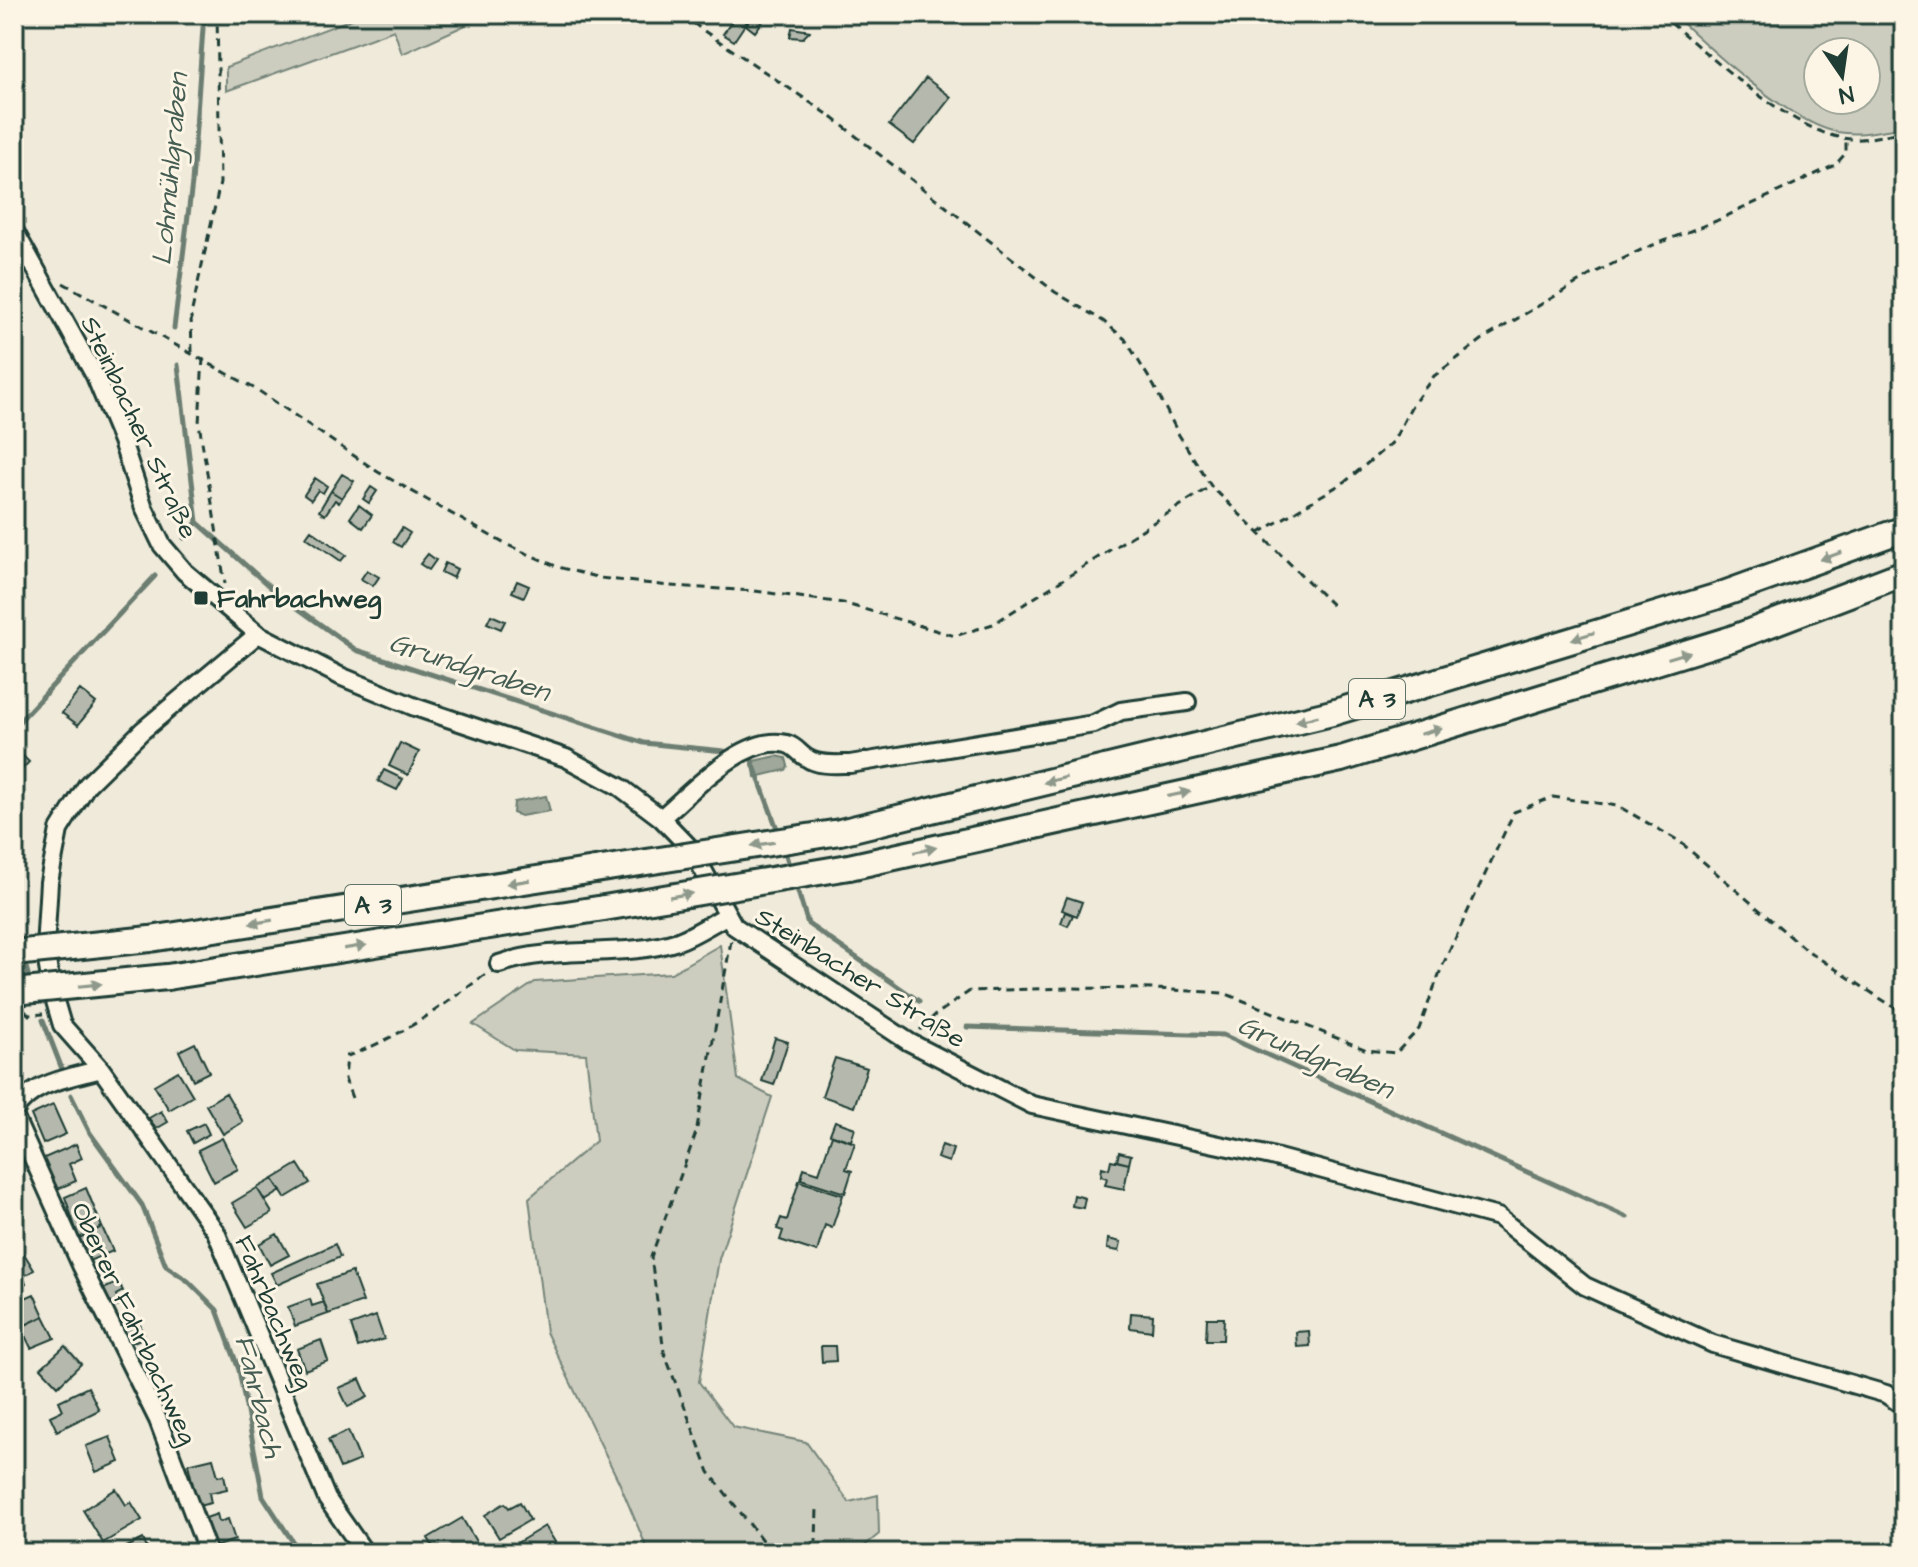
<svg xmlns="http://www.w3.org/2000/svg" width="1918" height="1567" font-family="'Architects Daughter',sans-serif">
	<rect width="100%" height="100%" fill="#efeada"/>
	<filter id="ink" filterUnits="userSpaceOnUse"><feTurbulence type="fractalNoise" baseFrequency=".0125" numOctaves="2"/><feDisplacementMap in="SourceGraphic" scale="16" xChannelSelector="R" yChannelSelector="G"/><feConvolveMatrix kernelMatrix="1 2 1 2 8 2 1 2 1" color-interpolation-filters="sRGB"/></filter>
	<g filter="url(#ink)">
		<path fill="#cccdbf" stroke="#76857a" stroke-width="2" fill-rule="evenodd" d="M365,14H490L402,54L394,30L226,91V67Z
			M1673,14H1904V127C1881,131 1860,136 1837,132C1788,122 1710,49 1673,14ZM1818,52H1866V100H1818Z
			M720,945L738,1079L772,1097L719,1259L699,1382L733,1427L806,1442L849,1502L878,1495L879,1534L856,1553H649L619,1482L546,1332L529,1198L596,1141L586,1054L515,1050L473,1024L535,982L671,973Z"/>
		<path fill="#9fa89a" stroke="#6c7d71" stroke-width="2" d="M777,756L786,758L788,766L786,770L755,777L753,761Z
			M546,796L550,811L521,816L513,813L514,802Z"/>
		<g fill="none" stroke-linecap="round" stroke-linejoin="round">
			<path stroke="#6c7d71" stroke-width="5" d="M174,328L192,183L204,14
				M178,365L197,522
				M197,522L278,594L356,650L644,743L724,751
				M184,538L197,522
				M14,727L155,576
				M750,755L779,834
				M784,848L790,869
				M795,882L808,924L919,1001
				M14,926L20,947
				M24,960L31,985
				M43,1020L62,1069
				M967,1027L1223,1035L1627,1217
				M71,1095L90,1133L142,1205L166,1266L188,1281L217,1310L239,1370L263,1496L300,1553"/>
		</g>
		<path fill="#b5b9ad" stroke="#1f3d34" stroke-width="2" d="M737,14H752L734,41L723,34Z
			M754,14H768L755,32L746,25Z
			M792,28L810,31L803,38L790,37Z
			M926,78L951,97L914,144L889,125Z
			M342,474L354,481L342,498L331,491Z
			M315,478L327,486L323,493L318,490L311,500L304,495Z
			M371,487L377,491L369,503L363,499Z
			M331,491L342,498L339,503L335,500L325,515L319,511Z
			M359,505L372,515L363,528L350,518Z
			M402,528L410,533L401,547L393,542Z
			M311,530L346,555L341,561L306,537Z
			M428,554L436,560L429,570L420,564Z
			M445,563L457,569L453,578L441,572Z
			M367,570L379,577L373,586L361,579Z
			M517,581L529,586L524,597L512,592Z
			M491,615L505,621L501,629L487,623Z
			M80,690L96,703L78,725L62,713Z
			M400,743L419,752L408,775L389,766Z
			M20,753L29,762L21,770L14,763Z
			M384,770L403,779L397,790L378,781Z
			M1067,897L1082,902L1077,916L1062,910Z
			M1065,912L1073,915L1068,926L1061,923Z
			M775,1038L788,1042L774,1085L762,1081Z
			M195,1043L209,1072L193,1080L179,1051Z
			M835,1058L867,1068L854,1107L822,1096Z
			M178,1071L193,1096L169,1110L154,1085Z
			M226,1093L243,1122L223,1134L206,1105Z
			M53,1105L66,1134L43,1144L31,1115Z
			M161,1111L168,1122L156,1129L149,1118Z
			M835,1121L855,1128L851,1141L830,1134Z
			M204,1123L209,1134L193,1143L187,1131Z
			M832,1135L855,1143L846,1169L852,1171L845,1193L801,1179L804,1168L819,1173Z
			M222,1138L238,1169L214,1182L198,1150Z
			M76,1144L82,1158L69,1164L76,1181L55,1190L42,1159Z
			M942,1145L953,1149L949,1162L937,1158Z
			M1119,1152L1131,1155L1129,1164L1117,1161Z
			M1111,1160L1129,1164L1124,1189L1105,1185L1107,1178L1101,1176L1102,1167L1109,1169Z
			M298,1164L310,1183L285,1198L273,1179Z
			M273,1179L281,1191L265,1201L257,1188Z
			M799,1181L843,1195L832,1228L825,1225L817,1252L780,1240L783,1231L777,1229L781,1218L787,1220Z
			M86,1188L102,1227L79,1238L65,1197Z
			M257,1188L272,1213L247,1227L232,1203Z
			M1074,1195L1085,1198L1083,1208L1072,1206Z
			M102,1227L113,1251L89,1261L79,1238Z
			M277,1234L289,1255L270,1265L259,1244Z
			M1108,1239L1121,1242L1119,1251L1107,1249Z
			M335,1244L340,1257L277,1285L271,1273Z
			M23,1252L34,1270L22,1277L26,1283L14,1291V1258Z
			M352,1272L363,1302L328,1314L317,1284Z
			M119,1282L123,1291L116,1295L120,1305L109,1309L101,1290Z
			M34,1294L44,1316L21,1327L14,1312V1303Z
			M310,1299L312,1306L324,1302L328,1314L295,1326L288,1307Z
			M1131,1313L1153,1315L1152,1331L1130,1328Z
			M44,1316L55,1338L31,1348L21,1327Z
			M128,1316L131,1323L138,1320L145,1337L127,1345L116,1321Z
			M376,1316L384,1339L358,1347L351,1325Z
			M1207,1318H1224L1223,1340H1206Z
			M1309,1331L1310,1346L1297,1347L1296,1332Z
			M321,1340L328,1361L305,1370L297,1349Z
			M65,1346L81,1364L58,1386L41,1368Z
			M821,1346H835L836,1361L822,1362Z
			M360,1379L368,1397L348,1407L339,1388Z
			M88,1387L99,1410L57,1431L50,1416L63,1410L59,1401Z
			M348,1431L360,1460L340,1468L328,1440Z
			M110,1437L120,1462L96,1472L86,1446Z
			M213,1458L218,1476L224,1475L227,1489L209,1493L211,1503L198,1506L188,1464Z
			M116,1489L126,1505L131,1502L142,1520L103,1543L83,1510Z
			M520,1502L530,1520L499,1538L485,1515L505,1503L509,1508Z
			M217,1514L219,1522L228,1519L235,1540L211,1548L203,1519Z
			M462,1518L481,1550L476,1553H437L428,1538Z
			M545,1526L562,1553H516L512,1546Z
			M143,1539L149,1553H114Z"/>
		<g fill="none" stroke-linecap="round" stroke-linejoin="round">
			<g stroke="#1f3d34" stroke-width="22">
				<path id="minor" d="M14,230L95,376L122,441L144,508L162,545L185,572L258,634L340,676L415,707L566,758L620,787L661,818L692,850L734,926L909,1042L1032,1105L1271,1156L1498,1217L1585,1286L1713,1344L1886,1394L1904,1406
					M258,634L142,731L87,785L59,830L49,882L45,949L52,991L62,1025L101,1069L216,1232L327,1499L365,1553
					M661,818C691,793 744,733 787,744C797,747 799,754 807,758C818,766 837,764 850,764L1094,724L1121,711L1187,702
					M499,964C557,944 623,959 678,941C695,935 712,923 728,915
					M14,1112C31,1082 70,1078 101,1069
					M14,1116L81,1265L158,1420L208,1553"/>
			</g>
			<g stroke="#1f3d34" stroke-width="30">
				<path id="highway" d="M840,832L1332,713L1715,597L1904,529
					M849,867L1341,759L1731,639L1904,573
					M150,939L595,870
					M167,977L604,908"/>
			</g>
			<path stroke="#1f3d34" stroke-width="3" stroke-dasharray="8 6" stroke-linecap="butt" d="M682,14L701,29L829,115L1055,292L1103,321L1125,339L1154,386L1179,435L1211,486L1335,608
				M1660,14C1705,51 1787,129 1843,138C1863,142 1884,135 1904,131
				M63,283L259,391L378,472L505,544L558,567L600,578L670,586L755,591L843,603L955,636L993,624L1211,486
				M192,352L191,315L220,183L217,14
				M203,358L199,423L225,584
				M1259,533L1346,481L1393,442L1411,407L1434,376L1483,339L1592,274L1643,249L1716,221L1835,165L1846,153V139
				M731,941L696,1133L651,1257L664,1352L709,1472L772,1553
				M25,1011L29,1015L43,1014
				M14,1016L29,1015
				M920,1030L934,1016L970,991L1068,988L1156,989L1224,993L1367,1050L1396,1053L1419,1029L1441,969L1514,812L1553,797L1618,806L1679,841L1805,949L1904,1014
				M352,1098L345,1079L347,1056C400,1038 443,1006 487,973
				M771,1552L797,1550L816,1541L817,1508"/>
			<use href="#minor" stroke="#fcf5e5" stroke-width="16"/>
			<use href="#highway" stroke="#fcf5e5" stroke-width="24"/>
			<g stroke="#1f3d34" stroke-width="30" stroke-linecap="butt">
				<path id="highway-bridge" d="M595,870L840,832
					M604,908L849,867
					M14,953L150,939
					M14,992L167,977"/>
			</g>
			<use href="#highway-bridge" stroke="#fcf5e5" stroke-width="24"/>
		</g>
		<defs><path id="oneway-solid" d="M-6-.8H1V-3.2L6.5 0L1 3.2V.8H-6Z" transform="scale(2)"/></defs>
		<g fill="#8e998c">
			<use href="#oneway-solid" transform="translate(1831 556) rotate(160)"/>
			<use href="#oneway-solid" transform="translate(1583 636) rotate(163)"/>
			<use href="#oneway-solid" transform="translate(1679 655) rotate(-17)"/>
			<use href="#oneway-solid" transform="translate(1307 719) rotate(166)"/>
			<use href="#oneway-solid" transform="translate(1431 731) rotate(-17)"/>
			<use href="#oneway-solid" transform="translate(1055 780) rotate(166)"/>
			<use href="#oneway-solid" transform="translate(1179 794) rotate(-12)"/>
			<use href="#oneway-solid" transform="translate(763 844) rotate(171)"/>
			<use href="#oneway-solid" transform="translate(925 850) rotate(-12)"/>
			<use href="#oneway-solid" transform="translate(518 882) rotate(171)"/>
			<use href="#oneway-solid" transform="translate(681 895) rotate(-10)"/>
			<use href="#oneway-solid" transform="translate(261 922) rotate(171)"/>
			<use href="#oneway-solid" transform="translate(355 947) rotate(-9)"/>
			<use href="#oneway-solid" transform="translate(90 985) rotate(-6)"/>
		</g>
	</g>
	<rect fill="#1f3d34" stroke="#fcf5e5" stroke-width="3" x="193" y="590" width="16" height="16" rx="4"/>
	<g text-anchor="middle" stroke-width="6" stroke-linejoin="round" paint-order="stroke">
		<g fill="#fcf5e5" stroke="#617469" stroke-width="2">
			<rect x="1349" y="679" width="56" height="40" rx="6"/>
			<rect x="345" y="885" width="56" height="40" rx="6"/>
		</g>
		<g font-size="24" font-weight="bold" fill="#1f3d34">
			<text x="1377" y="707">A 3</text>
			<text x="373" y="913">A 3</text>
		</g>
		<g font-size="26" fill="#1f3d34" stroke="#fcf5e5">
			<text transform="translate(140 427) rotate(65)" y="9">Steinbacher Straße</text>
			<text transform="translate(861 977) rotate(32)" y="9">Steinbacher Straße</text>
			<text transform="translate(275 1312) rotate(67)" y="9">Fahrbachweg</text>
			<text transform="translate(135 1323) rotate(65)" y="9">Oberer Fahrbachweg</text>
		</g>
		<g font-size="26" font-weight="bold" fill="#1f3d34" stroke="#fcf5e5" text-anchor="start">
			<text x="217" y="607">Fahrbachweg</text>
		</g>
		<g font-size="28" font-style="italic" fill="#455d53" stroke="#fcf5e5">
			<text transform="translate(169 169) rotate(-85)" y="10">Lohmühlgraben</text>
			<text transform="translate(470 666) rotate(18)" y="10">Grundgraben</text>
			<text transform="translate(1316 1056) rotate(24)" y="10">Grundgraben</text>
			<text transform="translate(260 1396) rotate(76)" y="10">Fahrbach</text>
		</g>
	</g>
	<rect width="1918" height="1567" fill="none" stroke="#fcf5e5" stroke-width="48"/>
	<rect x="24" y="24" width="1870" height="1519" fill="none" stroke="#1f3d34" stroke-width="3" filter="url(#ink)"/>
	<g transform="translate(1842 76) rotate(167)"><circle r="38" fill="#fcf5e5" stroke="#a4ab9e" stroke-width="2"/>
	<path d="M0-6L14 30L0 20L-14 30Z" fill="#1f3d34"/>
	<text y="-12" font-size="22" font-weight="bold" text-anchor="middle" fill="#1f3d34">N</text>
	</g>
</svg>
